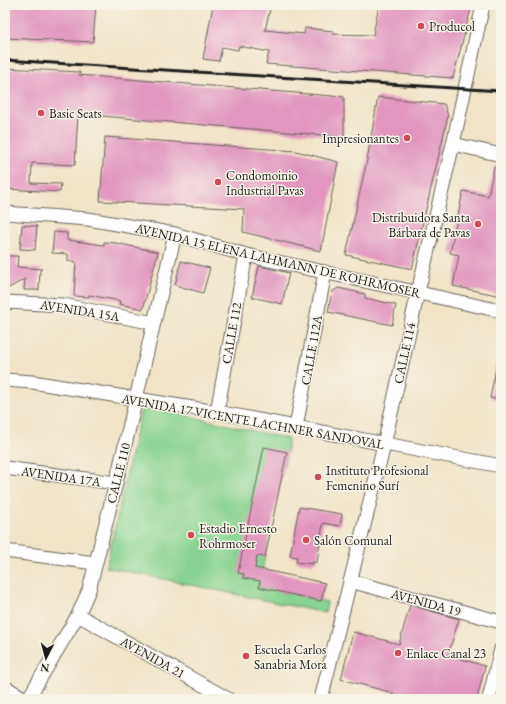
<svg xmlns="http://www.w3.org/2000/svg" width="506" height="704" font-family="'EB Garamond',serif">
	<rect width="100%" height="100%" fill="#f7f3e8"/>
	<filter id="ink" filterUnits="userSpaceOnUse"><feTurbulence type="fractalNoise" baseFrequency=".025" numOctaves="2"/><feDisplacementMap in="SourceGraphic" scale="8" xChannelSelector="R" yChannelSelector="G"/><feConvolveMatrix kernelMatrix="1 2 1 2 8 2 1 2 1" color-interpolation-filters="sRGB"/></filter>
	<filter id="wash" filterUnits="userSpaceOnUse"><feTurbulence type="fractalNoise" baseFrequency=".012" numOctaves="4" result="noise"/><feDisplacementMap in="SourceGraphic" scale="16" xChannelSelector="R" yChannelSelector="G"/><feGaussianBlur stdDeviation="0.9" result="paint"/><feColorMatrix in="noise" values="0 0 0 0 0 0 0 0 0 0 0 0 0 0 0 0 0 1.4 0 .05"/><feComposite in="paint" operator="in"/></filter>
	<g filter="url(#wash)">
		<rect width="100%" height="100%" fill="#f1e4c9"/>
		<path fill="#87d391" stroke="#527856" d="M142,405L288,439L287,452L275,503L259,587L327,602L325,613L106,567Z"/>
		<g id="blocks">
			<path fill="#e296bf" d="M5,5H96L93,42L5,38Z
				M213,5H271L265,30L304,34L305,28L333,31V34L373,35L379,5H472L453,78L266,64L269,52L239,46L238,50L222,47L219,61L203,59Z
				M5,68L80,72L79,75L344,97V137L78,114L75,165L32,163L31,183L61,184L60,192L5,189Z
				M378,97L444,104L448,116L412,269L346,255L367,160Z
				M105,137L296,151L338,162L321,251L243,232L244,209L100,201Z
				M494,167L501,169V296L453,286L459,255L450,253L463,191L488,196Z
				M22,225L37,226L35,250L20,249Z
				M54,232L67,233V240L104,245V242L116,243L158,252L143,309L119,304L120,301L89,295V297L74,296L76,262L68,261V254L52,253Z
				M5,256H18L17,267L42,269L40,270L39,290H24L25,279L5,290Z
				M181,261L210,268L203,293L175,285Z
				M259,266L289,273L282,304L252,297Z
				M338,288L365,294V298L396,305L392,325L328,312L332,292Z
				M497,363L501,364V400L490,398Z
				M264,447L287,452L265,557L257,556L255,568L325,583L321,601L259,587L260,581L243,578L244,574L238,573Z
				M299,507L342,514L340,526L323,523L317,562H313V564L296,562L297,557L290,556Z
				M410,605L459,619L448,655L485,666L477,699H392L393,693L341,679L353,632L399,644Z"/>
		</g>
	</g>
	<g filter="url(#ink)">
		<use href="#blocks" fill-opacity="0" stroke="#676259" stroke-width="1"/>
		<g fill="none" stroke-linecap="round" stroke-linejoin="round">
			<g stroke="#676259" stroke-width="15">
				<path id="minor" d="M453,144L501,155
					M5,213L88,219L175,234L246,255L501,311
					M5,302L63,305L154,323
					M5,380L32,382L217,412L501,466
					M217,412L246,255
					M296,427L325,272
					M5,468L116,483
					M5,551L95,563
					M350,581L501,622
					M78,615L228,699
					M5,687L25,699
					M28,699L78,615L89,590L116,483L175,234
					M321,699L384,445L418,292L453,144L483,5
					M489,699L501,649"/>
			</g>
			<use href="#minor" stroke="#fff" stroke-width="13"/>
			<path stroke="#1c1c1c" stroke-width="3" d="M5,60L501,91"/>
		</g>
	</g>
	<g fill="#d1495b" stroke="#f7f3e8" stroke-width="1.5">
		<circle cx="421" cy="26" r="4"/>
		<circle cx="41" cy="113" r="4"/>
		<circle cx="407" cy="138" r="4"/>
		<circle cx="218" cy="182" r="4"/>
		<circle cx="478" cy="224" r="4"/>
		<circle cx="318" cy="477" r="4"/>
		<circle cx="191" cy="535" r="4"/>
		<circle cx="306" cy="540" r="4"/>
		<circle cx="398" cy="653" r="4"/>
		<circle cx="246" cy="656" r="4"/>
	</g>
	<g text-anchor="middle" stroke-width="3" stroke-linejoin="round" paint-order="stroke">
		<g font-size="13" fill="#1c1c1c" stroke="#f7f3e8" text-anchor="start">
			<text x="429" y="31">Producol</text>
			<text x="49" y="118">Basic Seats</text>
			<text x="399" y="143" text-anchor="end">Impresionantes</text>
			<text x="226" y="180">Condomoinio<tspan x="226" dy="15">Industrial Pavas</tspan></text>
			<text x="470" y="222" text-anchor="end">Distribuidora Santa<tspan x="470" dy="15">Bárbara de Pavas</tspan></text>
			<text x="326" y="475">Instituto Profesional<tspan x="326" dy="15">Femenino Surí</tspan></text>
			<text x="199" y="533">Estadio Ernesto<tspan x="199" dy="15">Rohrmoser</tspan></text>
			<text x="314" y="545">Salón Comunal</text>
			<text x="254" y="654">Escuela Carlos<tspan x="254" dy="15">Sanabria Mora</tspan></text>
			<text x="406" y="658">Enlace Canal 23</text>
		</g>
		<g font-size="13" fill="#1c1c1c" stroke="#f7f3e8">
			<text transform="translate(278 260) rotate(13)" y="5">AVENIDA 15 ELENA LAHMANN DE ROHRMOSER</text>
			<text transform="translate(80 310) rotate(9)" y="5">AVENIDA 15A</text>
			<text transform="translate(231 333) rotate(-80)" y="5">CALLE 112</text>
			<text transform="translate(311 350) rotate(-80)" y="5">CALLE 112A</text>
			<text transform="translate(404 353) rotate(-78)" y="5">CALLE 114</text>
			<text transform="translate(253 421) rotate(10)" y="5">AVENIDA 17 VICENTE LACHNER SANDOVAL</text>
			<text transform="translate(118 473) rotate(-76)" y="5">CALLE 110</text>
			<text transform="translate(61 476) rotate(8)" y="5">AVENIDA 17A</text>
			<text transform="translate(426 602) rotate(15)" y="5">AVENIDA 19</text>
			<text transform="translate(153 657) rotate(29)" y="5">AVENIDA 21</text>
		</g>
	</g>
	<rect width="506" height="704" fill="none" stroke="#f7f3e8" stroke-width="20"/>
	<g transform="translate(46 658) rotate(186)" stroke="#f7f3e8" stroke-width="3" paint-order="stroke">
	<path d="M0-3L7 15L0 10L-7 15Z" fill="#1c1c1c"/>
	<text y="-6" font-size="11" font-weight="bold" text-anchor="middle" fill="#1c1c1c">N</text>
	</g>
</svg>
